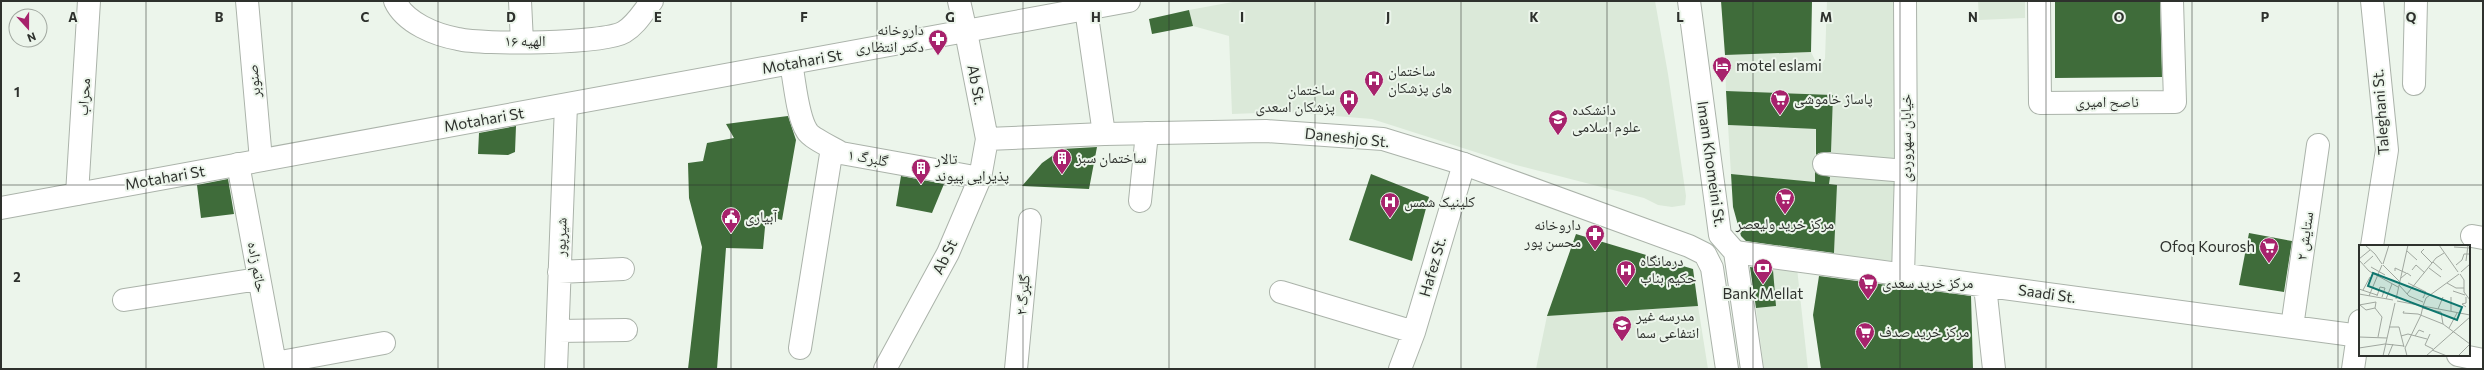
<svg xmlns="http://www.w3.org/2000/svg" width="2484" height="370" font-family="Commissioner,'Noto Naskh Arabic',sans-serif">
	<rect width="100%" height="100%" fill="#ecf5eb"/>
	<path fill="#dbe9d9" d="M1238,1H1655L1668,74L1686,196L1685,205L1672,207L1658,205L1644,198L1516,165L1372,119L1286,112L1232,114L1229,36L1193,26L1189,10Z
		M1827,1H1898L1897,165L1830,159L1833,95L1726,91L1725,55L1811,52L1819,68L1825,59Z
		M1978,1H2025V18L1979,20Z
		M1728,125L1816,129L1815,167L1899,176L1892,261L1834,255L1837,185L1731,174Z
		M1772,263L1797,268L1808,369H1764L1756,308L1776,306Z
		M1698,306L1708,369H1536L1547,316Z"/>
	<path fill="#3f6c3a" d="M1721,1H1812L1811,52L1725,55Z
		M2055,1H2160L2162,77L2055,78Z
		M1189,10L1193,26L1152,34L1149,19Z
		M1726,91L1833,95L1831,152L1819,153L1816,155V129L1728,125Z
		M788,116L796,140L782,220L766,216L763,249L726,248L717,369H688L702,247L689,198L688,163L703,161L707,143L734,138L726,124Z
		M516,126L515,152L508,155L478,154L479,133Z
		M1097,147L1089,189L1022,186L1042,163L1062,149Z
		M1815,172L1830,177L1829,184L1837,185L1834,253L1746,241L1741,236L1733,207L1731,174L1815,182Z
		M1371,174L1429,197L1412,261L1349,240Z
		M901,176L944,184L932,213L896,206Z
		M228,179L234,214L201,218L197,185Z
		M2249,233L2292,241L2284,292L2239,285Z
		M1576,234L1693,269L1698,306L1547,316Z
		M1750,267L1773,270L1776,306L1756,308Z
		M1819,276L1971,296L1973,369H1821L1813,315Z"/>
	<g fill="none" stroke-linecap="round" stroke-linejoin="round">
		<g stroke="#abb3aa" stroke-width="24">
			<path id="minor" d="M247,1L261,160
				M395,1C405,23 436,35 458,39C483,45 604,44 624,32C636,25 643,12 652,1
				M520,1L522,42
				M959,1L966,32
				M2039,1L2040,103L2175,102L2172,1
				M1086,9L1104,134
				M791,64C795,82 797,116 807,131C811,138 833,148 841,153L980,178
				M2414,84L2416,1
				M238,164L276,369
				M1824,164L1906,171
				M77,194L89,1
				M1140,201L1147,133
				M2472,236L2483,238
				M1735,252L2360,336
				M559,272L623,269
				M1903,275L1906,171L1905,1
				M1985,286L1994,369
				M1281,292L1414,332
				M124,300L259,279
				M2292,327L2318,145
				M558,331L626,330
				M800,348L832,148
				M2458,355L2483,360
				M275,363L384,343
				M556,369L566,105
				M1016,369L1030,220
				M1400,369L1414,332L1464,164"/>
		</g>
		<g stroke="#abb3aa" stroke-width="24">
			<path id="major" d="M1689,1L1720,235L1735,252L1752,369
				M987,139L1104,134L1266,131L1383,139L1464,164L1689,246L1705,254L1712,268L1727,369
				M1,208L1129,1
				M2372,246L2387,150L2372,1
				M885,369L948,253L980,178L987,139L966,32
				M2353,369L2360,321"/>
		</g>
		<use href="#minor" stroke="#fff" stroke-width="22"/>
		<use href="#major" stroke="#fff" stroke-width="22"/>
	</g>
	<path fill="none" stroke="#2e312d" stroke-width="1" stroke-opacity="0.55" d="M146,1V369M292,1V369M438,1V369M584,1V369M731,1V369M877,1V369M1023,1V369M1169,1V369M1315,1V369M1461,1V369M1607,1V369M1753,1V369M1900,1V369M2046,1V369M2192,1V369M2338,1V369M1,185H2483"/>
	<defs>
		<g id="pharmacy-pin" transform="scale(1)"><path d="M0 17L-7.5 6A9.5 9.5 0 1 1 7.5 6Z" fill="#a7226c" stroke="#ecf5eb"/><path d="M-2-6h4v4h4v4h-4v4h-4v-4h-4v-4h4Z" fill="#fff"/></g>
		<g id="hotel-pin" transform="scale(1)"><path d="M0 17L-7.5 6A9.5 9.5 0 1 1 7.5 6Z" fill="#a7226c" stroke="#ecf5eb"/><path d="M-6-4.5h1.5V1H6V5H4.5V3h-9V5H-6ZM-4 0a1.8 1.8 0 1 1 3.6 0ZM.5 0V-2.5h3Q6-2.5 6 0Z" fill="#fff"/></g>
		<g id="hospital-pin" transform="scale(1)"><path d="M0 17L-7.5 6A9.5 9.5 0 1 1 7.5 6Z" fill="#a7226c" stroke="#ecf5eb"/><path d="M-5-5h3v3.5h4V-5h3V5h-3V1.5h-4V5h-3Z" fill="#fff"/></g>
		<g id="supermarket-pin" transform="scale(1)"><path d="M0 17L-7.5 6A9.5 9.5 0 1 1 7.5 6Z" fill="#a7226c" stroke="#ecf5eb"/><path d="M-6-5.5h2.5l.6 2H6L4.5 2H-2.5L-4.4-4H-6ZM-1.5 3.2a1.3 1.3 0 1 0 .1 0ZM3 3.2a1.3 1.3 0 1 0 .1 0Z" fill="#fff"/></g>
		<g id="university-pin" transform="scale(1)"><path d="M0 17L-7.5 6A9.5 9.5 0 1 1 7.5 6Z" fill="#a7226c" stroke="#ecf5eb"/><path d="M0-5L7-2L0 1L-7-2ZM-4 1L0 2.5L4 1V4Q0 6-4 4Z" fill="#fff"/></g>
		<g id="building-pin" transform="scale(1)"><path d="M0 17L-7.5 6A9.5 9.5 0 1 1 7.5 6Z" fill="#a7226c" stroke="#ecf5eb"/><path d="M-4-6H4V6H1V3H-1V6H-4ZM-2.5-4.3h1.7v1.8h-1.7ZM.8-4.3h1.7v1.8H.8ZM-2.5-1h1.7V.8h-1.7ZM.8-1h1.7V.8H.8Z" fill="#fff"/></g>
		<g id="civic-pin" transform="scale(1)"><path d="M0 17L-7.5 6A9.5 9.5 0 1 1 7.5 6Z" fill="#a7226c" stroke="#ecf5eb"/><path d="M-.6-6.5H3V-4.5H.6V-3L4-1V1h2V6H-6V1h2V-1L-.6-3ZM-1.2 2.5V6h2.4V2.5Z" fill="#fff"/></g>
		<g id="bank-pin" transform="scale(1)"><path d="M0 17L-7.5 6A9.5 9.5 0 1 1 7.5 6Z" fill="#a7226c" stroke="#ecf5eb"/><path d="M-6-4H6V4H-6ZM0-2.3a2.3 2.3 0 1 0 0 4.6a2.3 2.3 0 1 0 0-4.6Z" fill="#fff"/></g>
		<g id="school-pin" transform="scale(1)"><path d="M0 17L-7.5 6A9.5 9.5 0 1 1 7.5 6Z" fill="#a7226c" stroke="#ecf5eb"/><path d="M0-5L7-2L0 1L-7-2ZM-4 1L0 2.5L4 1V4Q0 6-4 4Z" fill="#fff"/></g>
	</defs>
	<g fill-rule="evenodd">
		<use href="#pharmacy-pin" x="938" y="39"/>
		<use href="#hotel-pin" x="1722" y="66"/>
		<use href="#hospital-pin" x="1374" y="80"/>
		<use href="#hospital-pin" x="1349" y="99"/>
		<use href="#supermarket-pin" x="1780" y="99"/>
		<use href="#university-pin" x="1558" y="119"/>
		<use href="#building-pin" x="1062" y="158"/>
		<use href="#building-pin" x="921" y="168"/>
		<use href="#supermarket-pin" x="1785" y="198"/>
		<use href="#hospital-pin" x="1390" y="202"/>
		<use href="#civic-pin" x="731" y="217"/>
		<use href="#pharmacy-pin" x="1595" y="234"/>
		<use href="#supermarket-pin" x="2269" y="247"/>
		<use href="#bank-pin" x="1763" y="268"/>
		<use href="#hospital-pin" x="1626" y="270"/>
		<use href="#supermarket-pin" x="1868" y="283"/>
		<use href="#school-pin" x="1622" y="325"/>
		<use href="#supermarket-pin" x="1865" y="332"/>
	</g>
	<g text-anchor="middle" stroke-width="4" stroke-linejoin="round" paint-order="stroke">
		<g font-size="15" fill="#2e312d" stroke="#ecf5eb" text-anchor="start">
			<text x="924" y="35" text-anchor="end">داروخانه<tspan x="924" dy="17">دکتر انتظاری</tspan></text>
			<text x="1736" y="71">motel eslami</text>
			<text x="1388" y="76">ساختمان<tspan x="1388" dy="17">های پزشکان</tspan></text>
			<text x="1335" y="95" text-anchor="end">ساختمان<tspan x="1335" dy="17">پزشکان اسعدی</tspan></text>
			<text x="1794" y="104">پاساژ خاموشی</text>
			<text x="1572" y="115">دانشکده<tspan x="1572" dy="17">علوم اسلامی</tspan></text>
			<text x="1076" y="163">ساختمان سبز</text>
			<text x="935" y="164">تالار<tspan x="935" dy="17">پذیرایی پیوند</tspan></text>
			<text x="1404" y="207">کلینیک شمس</text>
			<text x="745" y="222">آبیاری</text>
			<text x="1785" y="229" text-anchor="middle">مرکز خرید ولیعصر</text>
			<text x="1581" y="230" text-anchor="end">داروخانه<tspan x="1581" dy="17">محسن پور</tspan></text>
			<text x="2255" y="252" text-anchor="end">Ofoq Kourosh</text>
			<text x="1640" y="266">درمانگاه<tspan x="1640" dy="17">حکیم بناب</tspan></text>
			<text x="1882" y="288">مرکز خرید سعدی</text>
			<text x="1763" y="299" text-anchor="middle">Bank Mellat</text>
			<text x="1636" y="321">مدرسه غیر<tspan x="1636" dy="17">انتفاعی سما</tspan></text>
			<text x="1879" y="337">مرکز خرید صدف</text>
		</g>
		<g font-size="15" fill="#2e312d" stroke="#ecf5eb">
			<text x="525" y="46">الهیه ۱۶</text>
			<text transform="translate(802 62) rotate(-10)" y="5">Motahari St</text>
			<text transform="translate(254 81) rotate(-95)" y="5">صنوبر</text>
			<text transform="translate(976 85) rotate(79)" y="5">Ab St.</text>
			<text transform="translate(84 97) rotate(-86)" y="5">محراب</text>
			<text x="2107" y="107">ناصح امیری</text>
			<text transform="translate(2381 112) rotate(-94)" y="5">Taleghani St.</text>
			<text transform="translate(484 120) rotate(-10)" y="5">Motahari St</text>
			<text transform="translate(1347 138) rotate(6)" y="5">Daneshjo St.</text>
			<text transform="translate(1906 138) rotate(-90)" y="5">خیابان سهروردی</text>
			<text transform="translate(868 158) rotate(10)" y="5">گلبرگ ۱</text>
			<text transform="translate(1711 164) rotate(82)" y="5">Imam Khomeini St.</text>
			<text transform="translate(165 178) rotate(-10)" y="5">Motahari St</text>
			<text transform="translate(2305 236) rotate(-82)" y="5">ستایش ۲</text>
			<text transform="translate(561 237) rotate(-88)" y="5">شیرپور</text>
			<text transform="translate(945 257) rotate(-64)" y="5">Ab St</text>
			<text transform="translate(257 267) rotate(80)" y="5">حاتم زاده</text>
			<text transform="translate(1433 267) rotate(-74)" y="5">Hafez St.</text>
			<text transform="translate(2047 294) rotate(8)" y="5">Saadi St.</text>
			<text transform="translate(1023 295) rotate(-85)" y="5">گلبرگ ۲</text>
		</g>
	</g>
	<g transform="translate(2359 245)">
		<rect width="111" height="111" fill="#ecf5eb"/>
		<path fill="none" stroke="#a0a79f" stroke-width="1" d="M6,0L16,9L23,19M80,0L99,27M95,2L111,3M65,4L62,7L73,18M48,6L58,15M0,14L11,5M0,15L10,26L39,42M107,16L109,0M74,17L83,25M5,19L14,11M24,19L30,0M24,20L41,37M97,20L103,15L105,9H111M12,22L26,30M70,23L82,32M53,25L57,20L66,28M36,26V23L47,28M102,27L111,19M101,29L105,35V47L111,55V62M42,33L48,28L52,31M49,38L67,47L64,53M88,38L97,43H105M40,40L50,51L64,57M0,44L18,50M4,45L11,32M94,46L106,50M0,49L34,55M48,49L77,13L85,8M10,51L23,20M18,51L21,42L26,43L23,52M27,54L33,39M37,54L49,0M38,56L111,70M0,60L17,57L16,63L23,72L19,92M1,60L7,65L16,63M64,61L67,53L100,29M107,62L103,59L107,58V52M63,63L82,67L84,79M79,64L84,52M45,66L44,68L59,69L84,79L111,99M92,66V52M30,82H40L45,102M90,83L98,68M71,89L66,100L74,104M42,91L49,89L68,94M56,91L60,85L65,87M0,92L28,93M0,103L26,99L45,101M73,105L88,111M24,111L36,58M29,111L34,99M48,111L46,103L62,70L64,61M67,111L111,72M99,111L111,99"/>
		<path fill="#0f766e" fill-opacity="0.15" stroke="#0f766e" stroke-width="2" d="M14,28L103,62L98,75L9,41Z"/>
		<rect width="111" height="111" fill="none" stroke="#2e312d" stroke-width="2"/>
	</g>
	<g font-size="13" text-anchor="middle" font-weight="bold" fill="#2e312d" stroke="#ecf5eb" stroke-width="4" stroke-linejoin="round" paint-order="stroke">
		<text x="73" y="22">A</text>
		<text x="219" y="22">B</text>
		<text x="365" y="22">C</text>
		<text x="511" y="22">D</text>
		<text x="658" y="22">E</text>
		<text x="804" y="22">F</text>
		<text x="950" y="22">G</text>
		<text x="1096" y="22">H</text>
		<text x="1242" y="22">I</text>
		<text x="1388" y="22">J</text>
		<text x="1534" y="22">K</text>
		<text x="1680" y="22">L</text>
		<text x="1826" y="22">M</text>
		<text x="1973" y="22">N</text>
		<text x="2119" y="22">O</text>
		<text x="2265" y="22">P</text>
		<text x="2411" y="22">Q</text>
		<text x="17" y="97">1</text>
		<text x="17" y="282">2</text>
	</g>
	<rect width="2484" height="370" fill="none" stroke="#2e312d" stroke-width="4"/>
	<g transform="translate(28 28) rotate(159)"><circle r="19" fill="#ecf5eb" stroke="#a0a79f"/>
	<path d="M0-3L7 15L0 10L-7 15Z" fill="#a7226c"/>
	<text y="-6" font-size="11" font-weight="bold" text-anchor="middle" fill="#2e312d">N</text>
	</g>
</svg>
